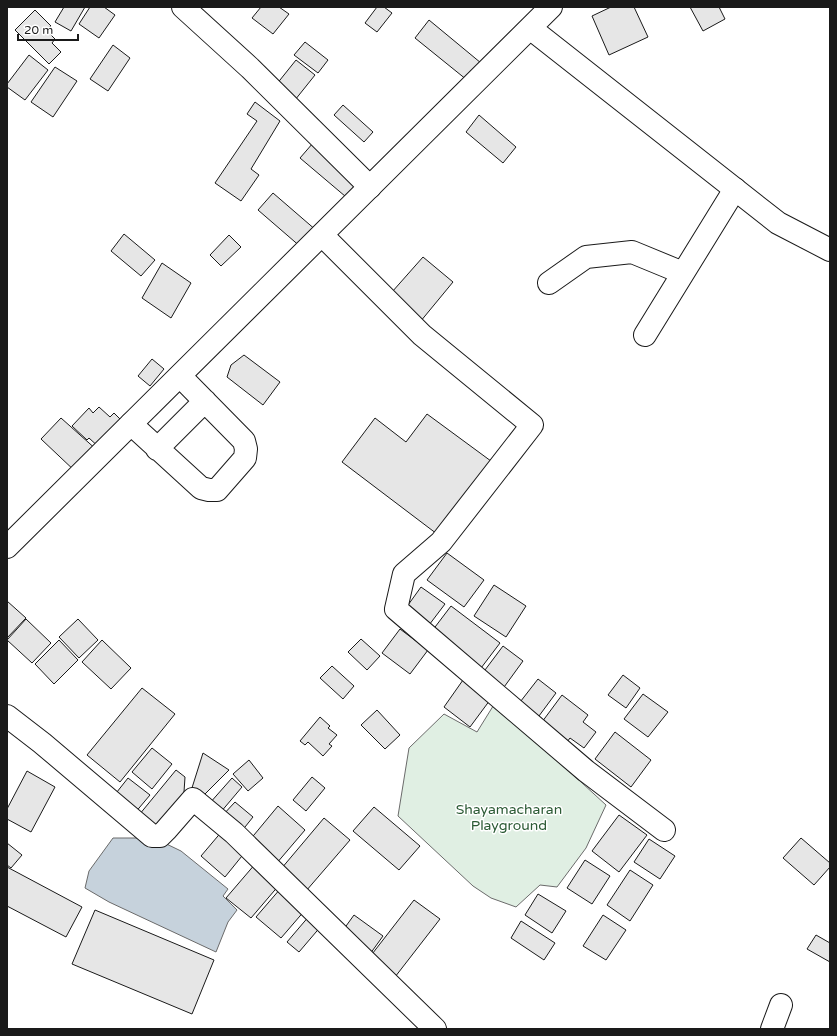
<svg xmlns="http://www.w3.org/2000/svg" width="837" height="1036" font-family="'Varela Round',sans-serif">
	<rect width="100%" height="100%" fill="#fff"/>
	<path fill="#e0efe3" stroke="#6a6a6a" d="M495,703L606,805L586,848L557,887L540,885L516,907L491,898L473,886L398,816L409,748L444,714L477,732Z"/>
	<path fill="#c6d2dc" stroke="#6a6a6a" d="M113,838H154L181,851L228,889L223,896L237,910L228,922L216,952L109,902L85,888L89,871Z"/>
	<path fill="#e6e6e6" stroke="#1a1a1a" d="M64,7H85L71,31L55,22Z
		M90,7H104L115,15L99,38L79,24Z
		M261,7H279L289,14L273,34L252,18Z
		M377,7H384L392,13L377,32L365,23Z
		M611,7H634L648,37L609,55L592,16Z
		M690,7H719L725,19L703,31Z
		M35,10L51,26L46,30L55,39L52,43L61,52L49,64L15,30Z
		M429,20L481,63L467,80L415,38Z
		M305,42L328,60L318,73L294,55Z
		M113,45L130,58L108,91L90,79Z
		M29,55L48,70L25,100L7,87V84Z
		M296,60L315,75L295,100L276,85Z
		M55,67L77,81L53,117L31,102Z
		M255,102L280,121L251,169L259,175L241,201L215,183L257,121L247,114Z
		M343,105L373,132L364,142L334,115Z
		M479,115L516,147L503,163L466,132Z
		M313,143L364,188L352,202L300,158Z
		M273,193L317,231L302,248L258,210Z
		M124,234L155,260L141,276L111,251Z
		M229,235L241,247L221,266L210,255Z
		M423,257L453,282L420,322L392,292Z
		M162,263L191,283L171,318L142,298Z
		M244,355L280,382L263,405L227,377L231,365Z
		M152,359L164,369L150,386L138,376Z
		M99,407L110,417L114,413L125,424L101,449L89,438L87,440L72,426L89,408L93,413Z
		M427,414L495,464L441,537L342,462L375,418L406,442Z
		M61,418L98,451L77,473L41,439Z
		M447,553L484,580L464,607L427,580Z
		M494,585L526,606L506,637L474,616Z
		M421,587L445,604L426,629L403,612Z
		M7,601L26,618L7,638Z
		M451,606L500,643L478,672L429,635Z
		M26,619L51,643L32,663L7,640Z
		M78,619L98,640L79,658L59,637Z
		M400,629L428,650L410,674L382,653Z
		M361,639L380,656L367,670L348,652Z
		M59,640L78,660L54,684L35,664Z
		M102,640L131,668L111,689L82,662Z
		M503,646L523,661L499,694L479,678Z
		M332,666L354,686L343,699L320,678Z
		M623,675L640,688L626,708L608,695Z
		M538,679L556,693L536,720L517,706Z
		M463,680L490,700L470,727L444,707Z
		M142,688L175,714L120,782L87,755Z
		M643,694L668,712L648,737L624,719Z
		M562,695L588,715L583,722L596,732L584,748L570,738L567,742L542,722Z
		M377,710L400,735L385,749L361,725Z
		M320,717L330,726L328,728L337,735L329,744L332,746L323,756L308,742L305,745L300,741Z
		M615,732L651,760L631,787L595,759Z
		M152,748L172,764L152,789L132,772Z
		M203,753L229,770L200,799L191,791Z
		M249,760L263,778L248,791L233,774Z
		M176,770L185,777L184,792L188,796L160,832L139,815Z
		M27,771L55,787L31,832L7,819V809Z
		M312,777L325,788L306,811L293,800Z
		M128,778L150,795L134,814L113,797Z
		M232,778L242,787L220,813L209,804Z
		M235,802L253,817L241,832L222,816Z
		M278,806L305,830L276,864L249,841Z
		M374,807L420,846L399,870L353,831Z
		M619,815L647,835L619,872L592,851Z
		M324,818L350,840L306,891L281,869Z
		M223,830L246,851L225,877L201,856Z
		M801,838L830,863V867L814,885L783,858Z
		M649,839L675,856L660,879L634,862Z
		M7,843L22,855L11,868L7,865Z
		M585,860L610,876L592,904L567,888Z
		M256,863L280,884L251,918L226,898Z
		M7,867L82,907L66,937L7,906Z
		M630,870L653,885L630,921L607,905Z
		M281,888L306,909L281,938L256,917Z
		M538,894L566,911L552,933L525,915Z
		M414,900L440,919L395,977L369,958Z
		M95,910L214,960L192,1014L72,964Z
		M310,915L322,925L299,952L287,942Z
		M354,915L383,936L370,954L341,933Z
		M603,915L626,930L606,960L583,946Z
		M521,921L555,943L544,960L511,938Z
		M816,935L830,943V962L807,949Z"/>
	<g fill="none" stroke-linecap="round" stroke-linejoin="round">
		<g stroke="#1a1a1a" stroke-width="24">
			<path id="minor" d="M183,7L250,68L370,187
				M322,235L422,335L532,425L441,542L404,574L396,609L586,771L664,830
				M549,283L586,257L632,252L683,273
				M645,335L735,189
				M131,424L201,488L209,490H217L245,458L246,449L244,441L180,376
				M157,449L205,401
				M7,716L42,743L152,836H160L166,830L193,799L234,833L435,1029
				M772,1029L781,1005"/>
		</g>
		<g stroke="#1a1a1a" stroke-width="24">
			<path id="major" d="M530,28L778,223L830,250
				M7,547L551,7"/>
		</g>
		<use href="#minor" stroke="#fff" stroke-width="22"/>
		<use href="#major" stroke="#fff" stroke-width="22"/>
	</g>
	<g text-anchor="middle" stroke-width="3" stroke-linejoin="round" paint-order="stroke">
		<g font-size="14" fill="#2b5a34" stroke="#fff">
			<text x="509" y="814">Shayamacharan<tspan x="509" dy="16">Playground</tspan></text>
		</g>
	</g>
	<rect width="837" height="1036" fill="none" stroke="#1a1a1a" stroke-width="16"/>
	<path d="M18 34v6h60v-6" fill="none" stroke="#1a1a1a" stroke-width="2"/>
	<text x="24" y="34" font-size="12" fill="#1a1a1a" stroke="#ffffff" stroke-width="3" paint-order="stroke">20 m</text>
</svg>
